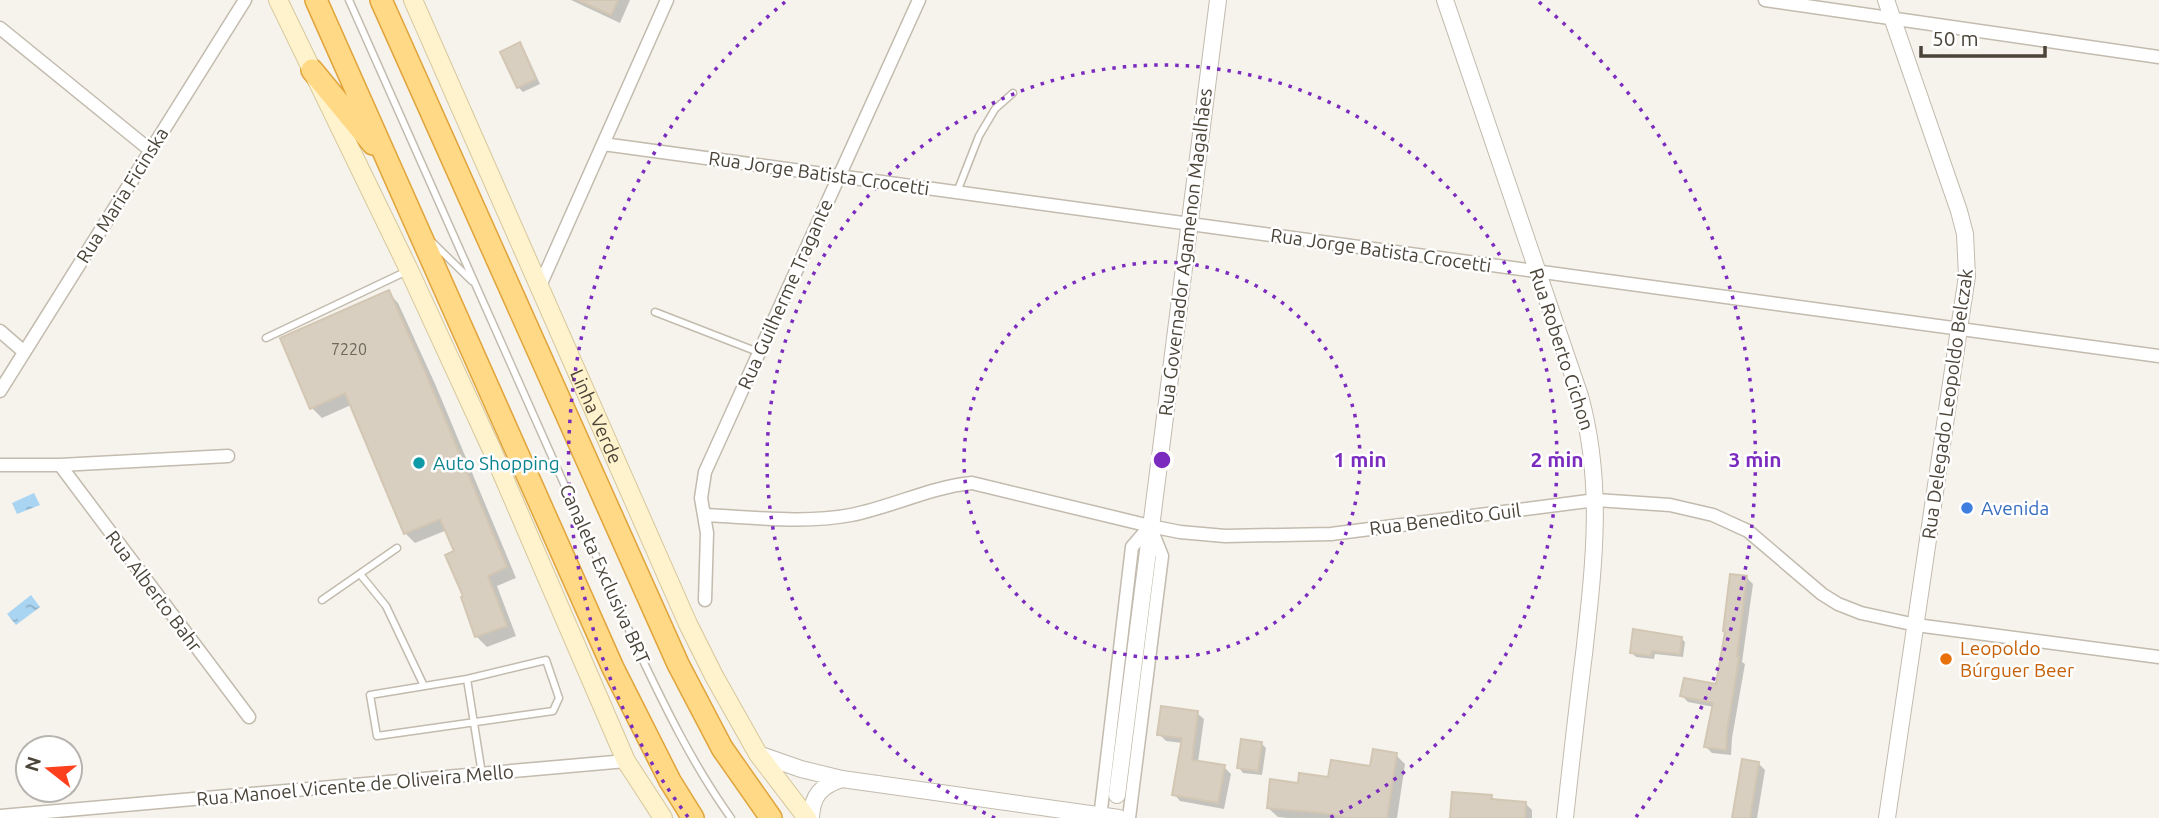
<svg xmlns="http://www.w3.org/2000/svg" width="2159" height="818" font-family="Ubuntu,sans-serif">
	<defs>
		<pattern id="water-ripples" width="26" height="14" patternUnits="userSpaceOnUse" patternTransform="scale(1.75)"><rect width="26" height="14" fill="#a9d4f2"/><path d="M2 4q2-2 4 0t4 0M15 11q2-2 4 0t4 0" fill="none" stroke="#8caec5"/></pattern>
	</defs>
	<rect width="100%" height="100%" fill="#f6f3ec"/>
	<path fill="url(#water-ripples)" d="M34,493L40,505L17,514L12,503Z
		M31,595L40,607L16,625L7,614Z"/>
	<path fill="#0003" d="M571,0H630L620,23Z
		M519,45L524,49L540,84L523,92L518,87Z
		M388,292L398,303L436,386L516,578L497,586L516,636L487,647L477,637L463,598L456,552L447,530L415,543L405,533L351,405L322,418L312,408Z
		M1747,578L1753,584L1742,662L1745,664L1732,738L1731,755L1712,753L1706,747L1714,707L1688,702L1682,696L1717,686Z
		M1681,638L1685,642L1683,657L1655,654L1654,659L1636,657L1632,653Z
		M1197,713L1204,719L1198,762L1224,767L1231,774L1224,809L1180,801L1174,794L1183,743L1166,741L1159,734Z
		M1261,743L1266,748L1262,775L1243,773L1239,768Z
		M1396,755L1405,764L1397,818H1288L1278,817L1268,808L1299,785L1372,768Z
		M1759,764L1765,770L1757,818H1734Z
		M1491,796L1496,801L1525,803L1532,810V818H1452Z"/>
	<path fill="#d8cfc1" stroke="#d3c7b4" stroke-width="2" d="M578,0H618L611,15Z
		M520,42L536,79L517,88L500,52Z
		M389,290L426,374L507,567L488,576L507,626L475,637L461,597L463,596L445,555L454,551L440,519L404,534L345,393L310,409L280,338Z
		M1730,574L1747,576L1737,656L1739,657L1727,731L1726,750L1704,747L1713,703L1680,696L1684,678L1716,684L1725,632L1723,631Z
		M1633,629L1682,637L1680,654L1652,651L1651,656L1630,653Z
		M1161,706L1198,711L1192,760L1225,765L1218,803L1172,795L1182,738L1157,735Z
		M1241,739L1262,742L1258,771L1237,768Z
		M1373,749L1397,753L1387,818H1347L1323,813L1267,808L1270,779L1298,783L1299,773L1328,777L1331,760L1370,766Z
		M1742,759L1759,762L1750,818H1732Z
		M1452,792L1492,795L1491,799L1526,802L1525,818H1450Z"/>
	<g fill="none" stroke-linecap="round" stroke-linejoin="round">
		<g stroke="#c2bbae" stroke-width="9">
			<path id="service" d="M349,0L637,648C665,707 693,765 731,818
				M957,192L979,136L995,109L1013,93
				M432,242L472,281
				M655,312L758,352
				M266,338L407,271
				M360,574L386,606L424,686
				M322,600L397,548
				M546,660L559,698L553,711L377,736L370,695L467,679Z
				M467,679L482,774"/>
		</g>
		<g stroke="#c2bbae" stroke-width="15">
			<path id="minor" d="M1765,0L2159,57
				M0,28L150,150
				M603,144L2159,356
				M539,288L667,0
				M0,331L23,351
				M0,391L245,0
				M0,465H60L228,456
				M60,465L249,717
				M704,515C752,517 803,524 851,515C892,507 930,487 972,483L1150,526L1180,532L1225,536L1331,534L1596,500L1670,505L1713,515L1748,531L1822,594L1838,604L1861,613L1916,625L2159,657
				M705,600L707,533L701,498L705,472L919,0
				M0,816L626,761
				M1100,818L1132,547L1150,526L1162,556L1129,818"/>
		</g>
		<g stroke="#c2bbae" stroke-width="18">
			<path id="tertiary" d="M1445,0L1580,396C1604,484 1594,564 1584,654C1577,709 1571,763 1565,818
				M1886,0L1959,211L1965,234L1967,276L1959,329L1887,818
				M758,754L801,769L842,779L1119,818
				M1117,795L1218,0
				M811,818C812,795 821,786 842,779"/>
		</g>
		<g stroke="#d6c79b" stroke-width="20">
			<g id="secondary">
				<path d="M278,0L409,270L491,448L626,761L663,818"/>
				<path id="s1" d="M413,0L688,624L714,676L758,754L807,818"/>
			</g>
		</g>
		<g stroke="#e0a43c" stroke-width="24">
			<path id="trunk" d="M316,0L613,668L670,781L693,818
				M381,0L678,664L722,748L771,818
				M312,70L373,144"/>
		</g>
		<use href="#service" stroke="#fff" stroke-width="6"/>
		<use href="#minor" stroke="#fff" stroke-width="12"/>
		<use href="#tertiary" stroke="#fff" stroke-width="16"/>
		<use href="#secondary" stroke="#fff3cd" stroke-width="18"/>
		<use href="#trunk" stroke="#ffd985" stroke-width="21"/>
	</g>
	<g fill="none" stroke="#7b2cbf" stroke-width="3.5" stroke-dasharray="3.5 7">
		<circle cx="1162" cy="460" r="198"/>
		<path d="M995 818A395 395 0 1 1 1329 818"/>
		<path d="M688 817A593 593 0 0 1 785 2M1539 2A593 593 0 0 1 1636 817"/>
	</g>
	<circle fill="#0f9aa8" stroke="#fff" stroke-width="2.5" cx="419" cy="463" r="7"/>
	<circle fill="#3f7fe0" stroke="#fff" stroke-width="2.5" cx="1967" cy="508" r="7"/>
	<circle fill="#e8710a" stroke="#fff" stroke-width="2.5" cx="1946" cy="659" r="7"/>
	<g text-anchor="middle" stroke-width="5" stroke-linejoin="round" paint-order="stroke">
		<g font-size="16" fill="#6e675b">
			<text x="349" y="355">7220</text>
		</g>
		<g font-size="19" fill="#4b4439" stroke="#fff">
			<text transform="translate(819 173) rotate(8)" y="7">Rua Jorge Batista Crocetti</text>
			<text transform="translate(122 195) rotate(-58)" y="7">Rua Maria Ficinska</text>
			<text transform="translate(1381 250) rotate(8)" y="7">Rua Jorge Batista Crocetti</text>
			<text transform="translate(1185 252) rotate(-83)" y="7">Rua Governador Agamenon Magalhães</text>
			<text transform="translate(785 294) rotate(-66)" y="7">Rua Guilherme Tragante</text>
			<text transform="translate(1562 349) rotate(72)" y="7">Rua Roberto Cichon</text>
			<text transform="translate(1947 404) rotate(-82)" y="7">Rua Delegado Leopoldo Belczak</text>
			<text dy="7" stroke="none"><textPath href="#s1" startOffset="455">Linha Verde</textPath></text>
			<text transform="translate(1445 519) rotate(-7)" y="7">Rua Benedito Guil</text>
			<text transform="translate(605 574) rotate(66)" y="7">Canaleta Exclusiva BRT</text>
			<text transform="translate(154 591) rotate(53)" y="7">Rua Alberto Bahr</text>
			<text transform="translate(355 785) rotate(-5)" y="7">Rua Manoel Vicente de Oliveira Mello</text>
		</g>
		<g font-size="19" fill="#0d838f" stroke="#fff" text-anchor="start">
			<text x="433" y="470">Auto Shopping</text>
		</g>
		<g font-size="19" fill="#366cbe" stroke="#fff" text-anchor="start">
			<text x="1981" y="515">Avenida</text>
		</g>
		<g font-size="19" fill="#c56008" stroke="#fff" text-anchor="start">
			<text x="1960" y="655">Leopoldo<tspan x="1960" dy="22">Búrguer Beer</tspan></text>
		</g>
	</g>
	<circle cx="1162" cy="460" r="10" fill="#7b2cbf" stroke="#fff" stroke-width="3.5"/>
	<g font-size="21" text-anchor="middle" font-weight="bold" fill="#7b2cbf" stroke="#fff" stroke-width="5" stroke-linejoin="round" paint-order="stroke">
		<text x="1360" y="467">1 min</text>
		<text x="1557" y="467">2 min</text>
		<text x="1755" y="467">3 min</text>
	</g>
	<g transform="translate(49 769) rotate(287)"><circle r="33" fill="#ffffff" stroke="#b7b4b0" stroke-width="2"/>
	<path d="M0-5L12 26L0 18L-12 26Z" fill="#fc3f1d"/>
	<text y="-10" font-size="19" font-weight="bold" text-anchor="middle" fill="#4b4439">N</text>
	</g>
	<path d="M1921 46v10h124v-10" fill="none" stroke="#4b4439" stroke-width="3.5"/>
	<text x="1932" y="46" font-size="21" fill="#4b4439" stroke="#ffffff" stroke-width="5" paint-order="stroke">50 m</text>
</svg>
